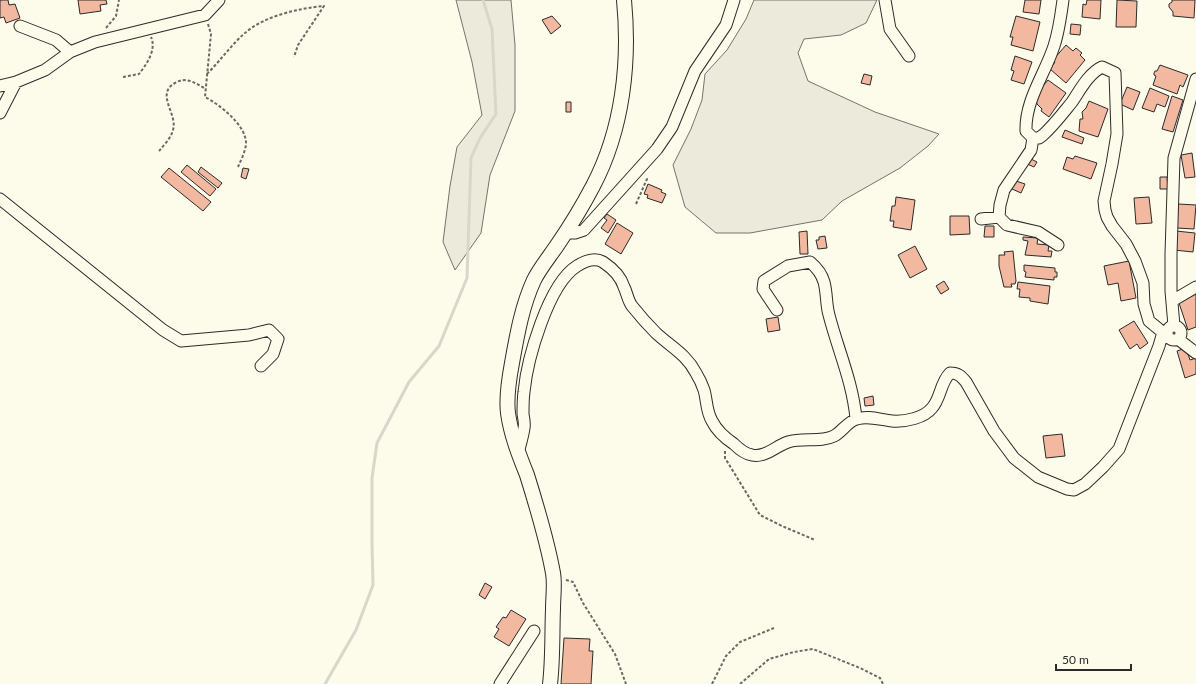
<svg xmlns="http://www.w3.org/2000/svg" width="1196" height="684" font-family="Lato,sans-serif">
	<rect width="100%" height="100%" fill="#fdfbea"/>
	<path fill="#ecebdb" stroke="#74746e" d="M456,0H511L515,45V111L490,175L481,233L455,270L443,242L450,186L457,147L482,115L472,62Z
		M754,0H877L866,23L841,35L804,39L798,53L808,81L875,112L939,134L928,146L900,168L842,201L822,220L750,233H716L685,207L673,165L691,129L702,100L705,74L727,50L746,19Z"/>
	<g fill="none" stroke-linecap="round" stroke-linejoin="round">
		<path stroke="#d8d7c9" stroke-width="3" d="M325,684L356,630L373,585L372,543V478L377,443L409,382L439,346L467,278L471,158L480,138L496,114L492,29L483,0"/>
	</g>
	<path fill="#f2b8a0" stroke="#2b2b2b" d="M2,0H8L9,5L15,4L20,18L6,23L4,17L0,18V1Z
		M78,0H106L107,4L100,5L101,11L80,14Z
		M1025,0H1041L1039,14L1023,12Z
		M1087,0H1101L1100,19L1082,17L1083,4L1086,5Z
		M1117,0L1137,1L1136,27H1116Z
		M1172,0H1195L1194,18L1173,16V12L1169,7V4L1172,2Z
		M552,16L561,26L551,34L542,20Z
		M1016,16L1040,22L1033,51L1011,45L1013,37H1010Z
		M1071,24L1081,25L1080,35L1070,34Z
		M1066,45L1073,51L1076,48L1082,53L1080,55L1085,60L1066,83L1050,69L1055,62L1053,60Z
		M1015,56L1032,62L1024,84L1011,80L1014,71L1011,70Z
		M1160,65L1188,75L1183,87L1180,85L1177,94L1153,85L1156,76L1154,75V73L1155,71H1157Z
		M864,74L872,76L870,85L861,83Z
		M1048,80L1066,93L1049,117L1041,111L1042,109L1037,104L1035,95L1041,85L1043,86Z
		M1127,87L1140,92L1133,110L1120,104Z
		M1150,88L1169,96L1165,107L1157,104L1154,112L1142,108Z
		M1172,96L1183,100L1173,132L1162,129Z
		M1089,101L1108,109L1098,137L1079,131L1080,119H1083L1082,112L1086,108Z
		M566,102H571V112H566Z
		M1065,130L1084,138L1082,144L1062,137Z
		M1192,153L1195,177L1185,178L1181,155Z
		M1075,156L1097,163L1091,179L1063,169L1067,157L1073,159Z
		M1027,157L1037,162L1034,167L1025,163Z
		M187,165L216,189L210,196L181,172Z
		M201,167L222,183L218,188L198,172Z
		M169,168L211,202L203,211L161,177Z
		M243,168L249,169L246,179L241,177Z
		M1160,177H1167L1168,189H1160Z
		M1013,180L1025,184L1021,193L1010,188Z
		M648,184L662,190L661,192L666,194L662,203L647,198L648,195L644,194Z
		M896,197L915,200L911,230L893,227L894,221H890L892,206H895Z
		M1149,197L1152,223L1136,224L1134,198Z
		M1178,204L1196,205L1194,229L1177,228Z
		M607,214L616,220L608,233L601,228L607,220L604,218Z
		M950,216H969L970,234L950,235Z
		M617,223L633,233L621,254L605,244Z
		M985,226H994V237H984Z
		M807,231L808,254H800L799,232Z
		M1176,231L1195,233L1193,252L1174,250Z
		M825,236L827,248L818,249L816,240H819V237Z
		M1023,237L1038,238L1037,244L1049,245L1048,251H1052L1051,257L1025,255L1028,241L1023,240Z
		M915,246L927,269L910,278L898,255Z
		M1013,251L1016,281L1015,284H1011L1012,287H1004L999,266V255H1005L1004,252Z
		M1129,261L1136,298L1121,301L1118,283L1108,285L1104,266Z
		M1024,265L1055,268V272H1057V277H1054V280L1025,277L1026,272L1024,271Z
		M944,281L949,289L941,294L936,286Z
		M1018,282L1050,286L1048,304L1030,301V298L1019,297L1020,289H1017Z
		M1196,294V327L1188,330L1178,300Z
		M778,317L780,330L768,332L766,319Z
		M1134,321L1148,343L1140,349L1137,344L1130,349L1119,330Z
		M1186,348L1190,360L1196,358V374L1185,378L1177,351Z
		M873,396L874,405L865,406L864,398Z
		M1062,434L1065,456L1046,458L1043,436Z
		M485,583L492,587L485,599L479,595Z
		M511,610L526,619L509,646L494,637L499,629L496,627L503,617L506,618Z
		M564,638L590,639L589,651H593L591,684H561Z"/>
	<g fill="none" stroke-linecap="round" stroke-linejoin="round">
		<g stroke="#2b2b2b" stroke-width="13">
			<path id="minor" d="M885,0L890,29L909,56
				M1063,0C1061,15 1059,31 1054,46C1045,74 1025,100 1026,131L1033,138H1039L1043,135C1054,125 1063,113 1072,102C1080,90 1089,73 1102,67L1115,73L1117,134L1112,164L1104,201L1105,210L1107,217L1112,226L1126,244L1135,261L1143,283L1144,304L1149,321L1166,335
				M20,26L56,40L70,52
				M0,86L16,82L45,70L70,52L95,42L205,15L219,0
				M0,113L16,82
				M0,199L163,330L181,341L249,335L269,330L278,339L273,354L261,366
				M999,217L1007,225L1038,232L1058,245
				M981,219L999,217L1000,205L1004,190L1031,150L1033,138
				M565,233H575L584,230L657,149L672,127L695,71L726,25L734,0
				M1172,301L1196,287
				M777,310L763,289L764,281L788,266L810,262C816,267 822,275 824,282C827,293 826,305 829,315C838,350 853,383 856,419
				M1167 333a7 7 0 1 1 14 0a7 7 0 1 1-14 0Z
				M1174,326L1171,291V254L1174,158L1196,79
				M1178,339L1196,353
				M518,453C520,445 523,436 524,428C525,424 524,419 523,414C523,407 523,399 524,392C527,360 548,284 577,266C585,261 594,257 603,262C612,268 621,277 624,287C627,293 628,301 632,306C640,316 648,325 656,333C671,347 686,354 696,373C699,378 702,384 704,390C707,400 706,411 712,421C717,431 725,438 734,444C739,449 745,454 752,455C765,458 776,446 788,442C803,437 820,443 834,436C842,432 848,421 857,419C868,415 881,420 892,421C905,422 924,418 932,408C941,398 940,383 950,373C958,373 961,376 966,382L994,431L1014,458L1038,477L1067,489L1074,490L1085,484L1103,467L1119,449L1159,346L1163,332
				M500,684L534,631"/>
		</g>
		<g stroke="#2b2b2b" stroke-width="16">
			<path id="major" d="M550,684C553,659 552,634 553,609C553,597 555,584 553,573C547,540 537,507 527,475C519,455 511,435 508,413C506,397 509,379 512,363C517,335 522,306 534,280C540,268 550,256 558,244C571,225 583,205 593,186C623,129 630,62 624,0"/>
		</g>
		<path stroke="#6a6964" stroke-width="2" stroke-dasharray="3 2" stroke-linecap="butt" d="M208,24L211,34L205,97C219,104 246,125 246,143C246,150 241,160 238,167
			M106,28L116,16L119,0
			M207,74C220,61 232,44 245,33C264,16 300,8 324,6L298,45L294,57
			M123,77L139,74C146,65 157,50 151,37
			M159,151C164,145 171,138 173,130C178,114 155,94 175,83C186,76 195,83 206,89
			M636,204L647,179L646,177
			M725,451V458L760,515L782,526L815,540
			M566,580L573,582L583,603L615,654L626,684
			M712,684L726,656L740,642L774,628
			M740,684L769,659L794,652L813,649L860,668L880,678L883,684"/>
		<use href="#minor" stroke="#fdfbea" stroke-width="11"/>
		<use href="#major" stroke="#fdfbea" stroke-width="14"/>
	</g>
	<path d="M1056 664v6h75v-6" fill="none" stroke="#2b2b2b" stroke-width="2"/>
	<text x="1062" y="664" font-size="12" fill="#2b2b2b" stroke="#fdfbea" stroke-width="3" paint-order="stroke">50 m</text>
</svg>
